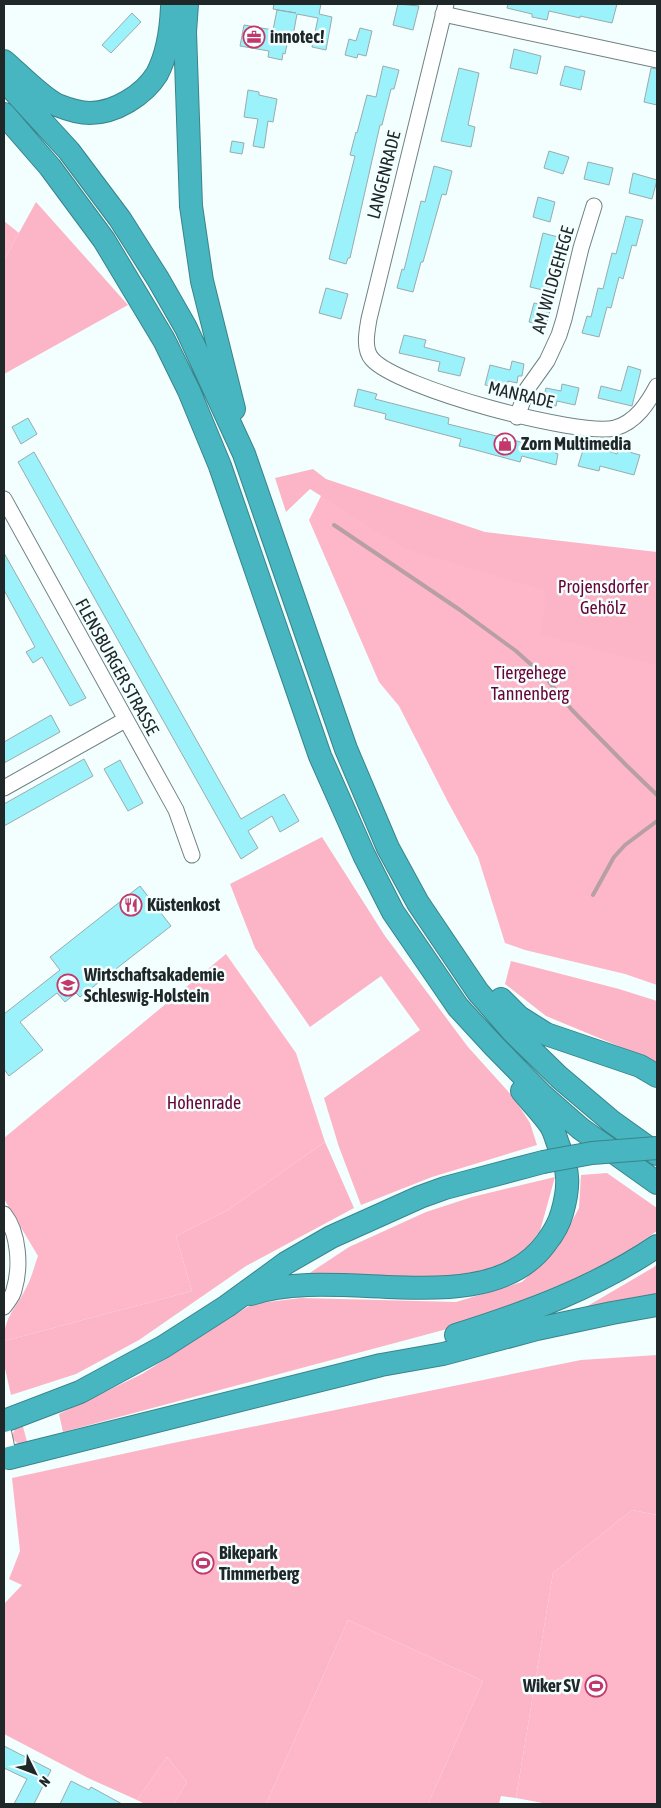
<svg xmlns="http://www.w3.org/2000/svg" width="661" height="1808" font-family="'Asap Condensed',sans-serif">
	<rect width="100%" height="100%" fill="#f3feff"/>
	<path fill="#feb7c9" d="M4,221L19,233L4,260Z
		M323,492L481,548L657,570V985L625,974L525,950L505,943L478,857L448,802L399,706L379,682L309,520Z
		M226,954L296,1053L325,1142L228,1210L176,1236L192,1291L4,1341C4,1317 15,1310 25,1290C31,1280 34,1267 38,1256L4,1199V1138Z
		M22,1423L28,1445C20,1445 15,1444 12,1436L15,1429Z
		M632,1510L657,1515V1804H548L516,1798L553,1573Z
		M348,1620L483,1681L428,1804H266Z
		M167,1757L187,1782L174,1804H145L137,1800Z"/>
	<path fill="#fcb5c7" d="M36,202L128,305L4,374V260Z
		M313,469L326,479L485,532L657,552V665L541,635L546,591L403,548L310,489L286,512L275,478Z
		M322,837L385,936L468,1047L514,1098L530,1123L537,1145L432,1177L361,1205L339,1147L324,1098L420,1030L381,976L310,1027L255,948L230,884Z
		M511,961L619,989L657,1001V1062L546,1016L505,984Z
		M325,1142L354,1208L246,1266L139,1340L76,1374L11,1395L4,1364V1341L192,1291L176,1236L228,1210Z
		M607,1173L657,1208V1231L608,1265L462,1325L63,1432L59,1414L142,1374L252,1304L301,1298L456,1302L522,1282L558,1247L579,1208L581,1175Z
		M555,1177L540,1231L521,1255L495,1266L471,1275L443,1277L305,1276L349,1247L426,1212L472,1197Z
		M657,1264V1297L579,1311L654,1267Z
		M657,1355V1515L632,1510L553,1573L516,1798L501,1796L499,1804H428L483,1681L348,1620L266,1804H174L187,1782L167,1757L137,1800L88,1778L4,1734V1604L22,1585L9,1579L20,1551L12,1478L173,1443L581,1360Z"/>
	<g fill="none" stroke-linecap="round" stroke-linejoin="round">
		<path stroke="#b69fa5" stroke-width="4" d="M334,525L460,610L516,651L545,677L572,710L626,765L657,795
			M593,895L614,857L625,845L657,821"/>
	</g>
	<path fill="#9bf2fb" stroke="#9aabad" d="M274,4H321L319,14L332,17L326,50L312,47L318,18L297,14L293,36L289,35L285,54L283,53L282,60L268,57L269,51L240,46L244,25L273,30L277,10L296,13L273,9Z
		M398,4L419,6L413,30L393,25Z
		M508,4H617L612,23L580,16V18L549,11L547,20L532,17V14L507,8Z
		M132,13L141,22L111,53L102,45Z
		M360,28L372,31L366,56L358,54L357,58L345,55L349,39L356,41Z
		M514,49L541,56L537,74L510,68Z
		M383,66L399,70L394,89H391L382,125H380L350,258H348L346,264L329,259L355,156L350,155L356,132L357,133L367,95L376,97Z
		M565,66L585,71L581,90L560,85Z
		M459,68L479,73L468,125L475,127L471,147L441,141Z
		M651,68L657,69V105L644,102Z
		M248,90L259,92V95L277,99L273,122L268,121L264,148L253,146L258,119L244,117Z
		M232,141L244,143L242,154L230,152Z
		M549,151L569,157L563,174L544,168Z
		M588,162L613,168L609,185L584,179Z
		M434,166L452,171L446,195L442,194L423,262H421L413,292L397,288L402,269L404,270L421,201L425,202Z
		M633,173L657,180L652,199L629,193Z
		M538,197L555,202L550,222L533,217Z
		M626,216L643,220L636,246L632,245L623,279L619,277L611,308L607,307L599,337L582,333L587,316L591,317L598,288L603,289L612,253L616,254Z
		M543,233L558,237L549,270H552L547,291L530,287Z
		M326,288L348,294L341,319L319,313Z
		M534,303L551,306L546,326L529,322Z
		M404,335L426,340L424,347L465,358L460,376L438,371L440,362L399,353Z
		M512,361L524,364L522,376H518L517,383L508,381L506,390L485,385L490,365L510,370Z
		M628,366L641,370L632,406L598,398L601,386L621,391Z
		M562,384L579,388L575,405L557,401L556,406L542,403L546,388L561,391Z
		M358,389L377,394L375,399L449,418L448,424L537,446L538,441L557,446L555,453L558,454L556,465L522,456L520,462L472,449L459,446L461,439L385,419L386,414L354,406Z
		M28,418L37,434L21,444L12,427Z
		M594,446L617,454L618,449L640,455L634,475L600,466L599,471L578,466L584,447L593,450Z
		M34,452L241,819L284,794L299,821L280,832L272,816L248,831L258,848L241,859L18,462Z
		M4,553L86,698L70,706L42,657L33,663L26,652L35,647L4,590Z
		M51,715L60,732L4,763V742Z
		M84,759L93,776L4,826V804Z
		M120,760L143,803L128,811L104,769Z
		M140,886L171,926L80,997L76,993L65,1002L57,993L20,1022L43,1050L9,1076L4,1069V1014L60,970L50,957Z
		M4,1746L51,1770L34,1804H14L27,1779L4,1768Z
		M71,1781L89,1790L91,1787L122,1804H60Z"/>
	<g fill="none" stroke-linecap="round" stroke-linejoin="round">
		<g stroke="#708182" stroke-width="17">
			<path id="minor" d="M446,4L369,319C367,331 363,349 372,359C397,388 578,437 615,428C636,422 648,403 657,386
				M443,14L657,60
				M517,417L527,389L547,361L559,335L564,319L581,248L594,206
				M4,499L176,810L192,855
				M4,788L125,720
				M4,1214C19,1233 21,1267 14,1290C13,1296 7,1302 4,1307
				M4,1434L9,1458"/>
		</g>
		<g stroke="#3a848b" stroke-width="24">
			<path id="highway" d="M187,4L185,32L191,206L202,281L234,409
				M4,61C18,73 41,97 57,105C67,109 79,113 90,113C115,113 144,95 157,74C168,53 171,30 172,7
				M4,80L69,151L120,219L158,279L186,328L244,454L346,749L388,848L418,903L478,992L514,1033L559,1077L611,1121L657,1154
				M4,114L50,167L104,240L164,340L189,391L220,466L320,756L364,855L393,912L458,1007L494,1046L541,1094L581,1129L657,1183
				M501,999L519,1017L546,1034L640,1066L657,1076
				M251,1294C338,1264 487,1324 546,1243C553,1234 559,1224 562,1213C570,1185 569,1170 558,1144C556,1138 554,1131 551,1126C543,1114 531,1102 522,1091
				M456,1335C526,1313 597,1287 657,1246
				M4,1421L80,1392L163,1347L227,1306L286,1263L331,1237L420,1197L445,1188L543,1162
				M9,1458L381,1365L443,1354L537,1329L612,1313L657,1305"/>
		</g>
		<use href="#minor" stroke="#fff" stroke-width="15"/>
		<use href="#highway" stroke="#48b6c0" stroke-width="22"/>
		<g stroke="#3a848b" stroke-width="24" stroke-linecap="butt">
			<path id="highway-bridge" d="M543,1162L592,1153L657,1148"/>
		</g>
		<use href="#highway-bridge" stroke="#48b6c0" stroke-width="22"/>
	</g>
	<defs>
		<g id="office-ring" transform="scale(1.125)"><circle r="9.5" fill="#f3feff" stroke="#c3376b" stroke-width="1.5"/><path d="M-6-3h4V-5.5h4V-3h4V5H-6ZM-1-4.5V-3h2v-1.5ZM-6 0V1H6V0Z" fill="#c3376b"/></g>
		<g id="shop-ring" transform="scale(1.125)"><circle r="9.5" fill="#f3feff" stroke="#c3376b" stroke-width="1.5"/><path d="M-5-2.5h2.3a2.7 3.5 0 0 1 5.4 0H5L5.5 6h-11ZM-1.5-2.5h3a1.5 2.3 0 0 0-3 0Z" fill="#c3376b"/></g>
		<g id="restaurant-ring" transform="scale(1.125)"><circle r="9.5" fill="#f3feff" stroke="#c3376b" stroke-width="1.5"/><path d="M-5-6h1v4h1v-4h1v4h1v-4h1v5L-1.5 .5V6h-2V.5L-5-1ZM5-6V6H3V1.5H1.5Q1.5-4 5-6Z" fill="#c3376b"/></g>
		<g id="university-ring" transform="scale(1.125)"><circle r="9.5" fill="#f3feff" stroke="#c3376b" stroke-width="1.5"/><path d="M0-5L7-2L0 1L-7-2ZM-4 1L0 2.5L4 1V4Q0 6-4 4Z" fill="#c3376b"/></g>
		<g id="stadium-ring" transform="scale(1.125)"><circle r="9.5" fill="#f3feff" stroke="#c3376b" stroke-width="1.5"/><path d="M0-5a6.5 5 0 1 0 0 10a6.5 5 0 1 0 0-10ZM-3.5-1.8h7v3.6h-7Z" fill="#c3376b"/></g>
	</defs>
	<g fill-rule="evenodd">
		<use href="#office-ring" x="254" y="37"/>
		<use href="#shop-ring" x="505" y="444"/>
		<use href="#restaurant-ring" x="131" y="905"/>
		<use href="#university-ring" x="68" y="985"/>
		<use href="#stadium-ring" x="203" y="1563"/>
		<use href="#stadium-ring" x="596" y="1686"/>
	</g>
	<g text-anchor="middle" stroke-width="5" stroke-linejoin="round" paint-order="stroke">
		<g font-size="18" font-weight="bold" fill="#202728" stroke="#f3feff" text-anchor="start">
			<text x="270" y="43">innotec!</text>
			<text x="521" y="450">Zorn Multimedia</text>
			<text x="147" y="911">Küstenkost</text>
			<text x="84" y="981">Wirtschaftsakademie<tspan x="84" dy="21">Schleswig-Holstein</tspan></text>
			<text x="219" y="1559">Bikepark<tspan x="219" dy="21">Timmerberg</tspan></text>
			<text x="580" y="1692" text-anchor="end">Wiker SV</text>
		</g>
		<g font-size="18" fill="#202728" stroke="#f3feff">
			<text transform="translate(384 175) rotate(-76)" y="6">LANGENRADE</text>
			<text transform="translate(553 280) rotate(-74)" y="6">AM WILDGEHEGE</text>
			<text transform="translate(521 395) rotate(13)" y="6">MANRADE</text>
			<text transform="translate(117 667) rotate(61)" y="6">FLENSBURGER STRASSE</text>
		</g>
		<g font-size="18" fill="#6b0333" stroke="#f3feff">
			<text x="603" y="593">Projensdorfer<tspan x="603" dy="21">Gehölz</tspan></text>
			<text x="530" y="679">Tiergehege<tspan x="530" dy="21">Tannenberg</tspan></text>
			<text x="204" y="1109">Hohenrade</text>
		</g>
	</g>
	<rect width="661" height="1808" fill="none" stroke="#202728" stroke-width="10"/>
	<g transform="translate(35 1773) rotate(132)" stroke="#f3feff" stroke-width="4" paint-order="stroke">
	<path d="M0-4L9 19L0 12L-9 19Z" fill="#202728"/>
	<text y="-8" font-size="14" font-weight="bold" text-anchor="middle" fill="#202728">N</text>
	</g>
</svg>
